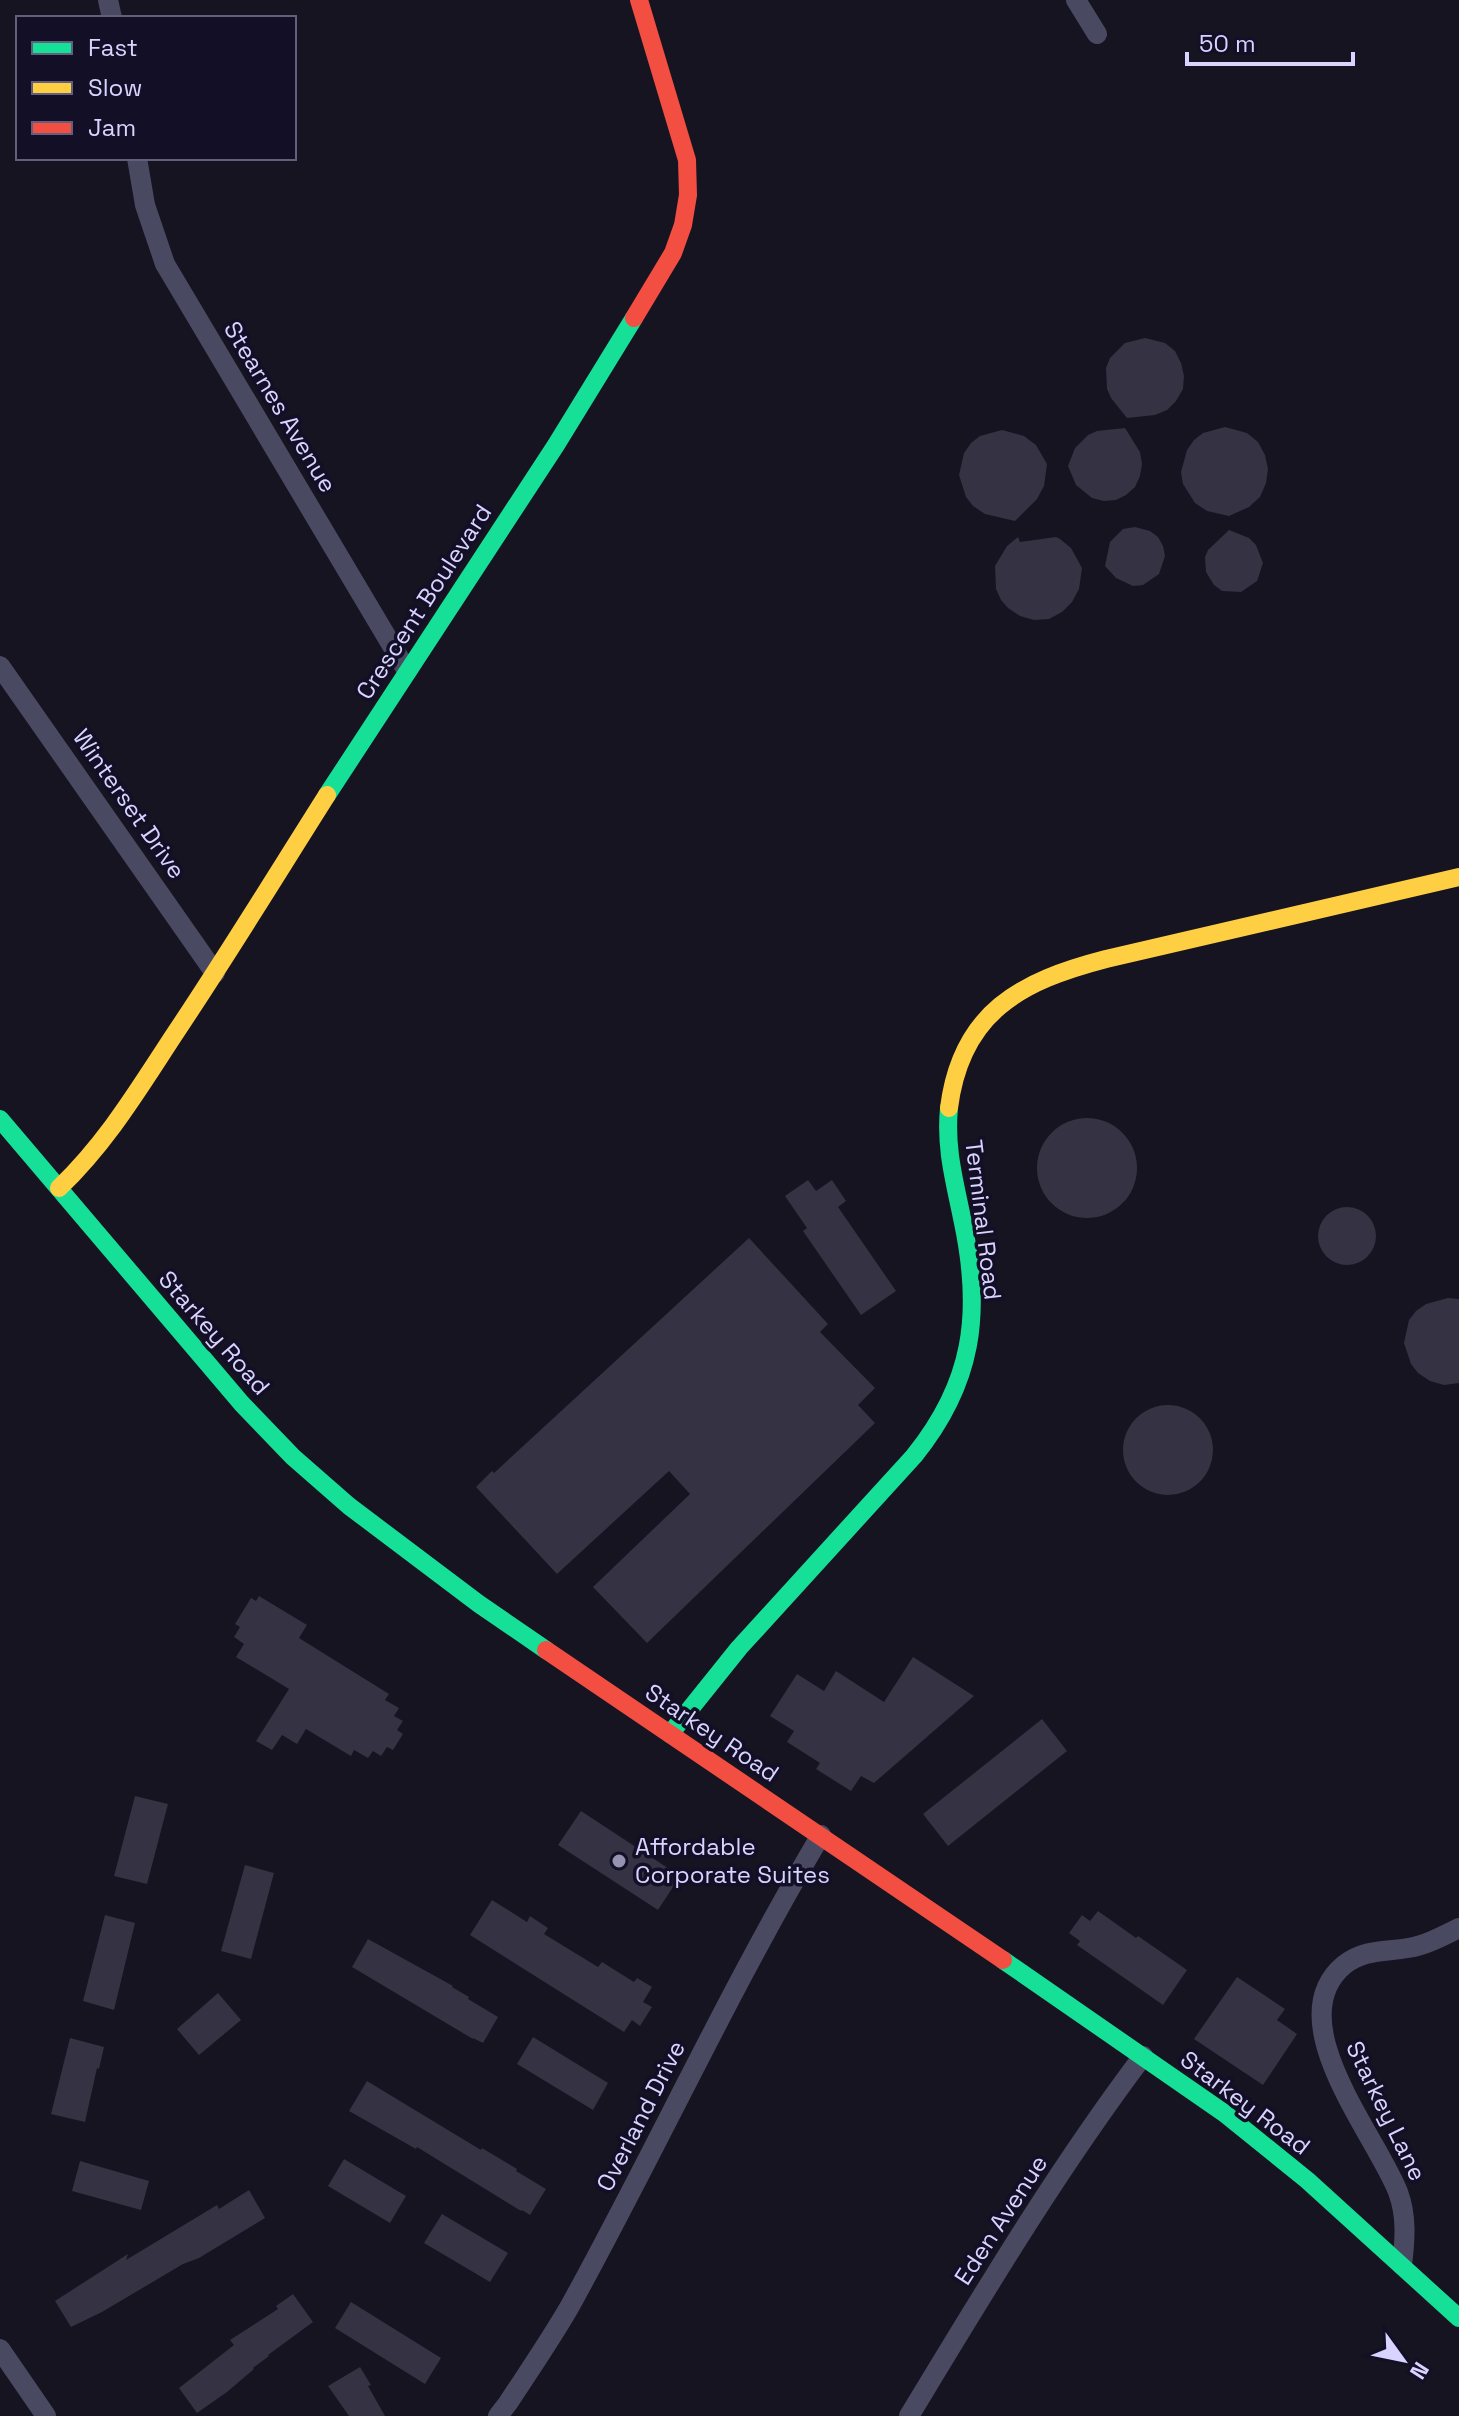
<svg xmlns="http://www.w3.org/2000/svg" width="1459" height="2416" font-family="'Space Grotesk',sans-serif">
	<rect width="100%" height="100%" fill="#161421"/>
	<path fill="#343243" d="M1145,338L1165,343L1175,351L1181,363L1184,376L1183,389L1176,401L1167,410L1155,415L1127,418L1111,398L1107,389L1106,368L1110,358L1125,343Z
		M1225,427L1247,433L1258,442L1265,455L1268,469L1266,483L1260,497L1249,507L1229,516L1207,511L1195,503L1183,484L1181,472L1187,450L1194,440L1203,433Z
		M1125,428L1140,452L1142,464L1140,476L1135,487L1126,495L1116,500L1104,501L1092,498L1076,485L1068,466L1075,448L1088,435L1097,431Z
		M1002,430L1024,436L1036,445L1047,464L1044,486L1037,499L1015,521L985,514L973,506L966,497L959,475L964,453L971,443L980,436Z
		M1135,527L1150,531L1158,537L1163,546L1165,556L1159,574L1143,585L1133,586L1116,578L1105,566L1110,542L1123,529Z
		M1229,530L1249,538L1256,545L1263,563L1257,581L1241,592L1222,591L1214,585L1206,572L1205,557L1208,550Z
		M1018,537L1020,542L1056,537L1060,539L1071,548L1082,568L1079,589L1072,602L1062,612L1049,619L1034,620L1020,616L1008,608L1001,600L996,589L995,566L1007,546Z
		M1037 1168a50 50 0 1 1 100 0a50 50 0 1 1-100 0Z
		M808,1180L816,1191L832,1180L846,1201L838,1207L896,1291L861,1315L803,1231L807,1228L785,1196Z
		M1318 1236a29 29 0 1 1 58 0a29 29 0 1 1-58 0Z
		M749,1238L828,1324L820,1332L875,1388L858,1405L875,1423L647,1643L593,1587L690,1494L669,1471L557,1574L476,1487L492,1471L494,1473Z
		M1448,1298L1459,1299V1383L1444,1385L1430,1381L1418,1373L1411,1364L1404,1343L1409,1320L1416,1311L1426,1304Z
		M1123 1450a45 45 0 1 1 90 0a45 45 0 1 1-90 0Z
		M259,1596L307,1625L299,1638L389,1694L385,1700L399,1708L394,1716L403,1721L397,1730L403,1734L393,1750L387,1747L381,1756L373,1751L368,1758L354,1750L351,1756L306,1729L297,1744L282,1735L272,1750L256,1741L289,1689L236,1657L244,1644L234,1637L240,1627L235,1624L251,1598L256,1601Z
		M913,1657L974,1696L874,1783L861,1776L851,1791L816,1769L820,1763L787,1742L794,1731L770,1716L797,1674L824,1691L836,1671L884,1702Z
		M1042,1719L1067,1751L948,1846L923,1814Z
		M135,1796L168,1804L147,1884L114,1876Z
		M581,1811L680,1876L658,1910L558,1845Z
		M245,1865L274,1873L251,1959L221,1951Z
		M492,1900L527,1922L530,1916L548,1928L544,1934L598,1967L602,1962L634,1982L637,1978L652,1987L643,2002L652,2007L640,2026L632,2020L624,2032L470,1935Z
		M1098,1911L1136,1938L1138,1936L1187,1970L1163,2005L1077,1945L1080,1941L1069,1933L1082,1915L1090,1921Z
		M105,1915L135,1923L114,2010L83,2001Z
		M368,1939L453,1986L452,1987L469,1997L468,1999L498,2017L483,2043L473,2038V2039L352,1967Z
		M1237,1977L1285,2009L1277,2020L1297,2034L1263,2085L1194,2039Z
		M218,1993L241,2020L199,2055L177,2029Z
		M533,2037L608,2083L593,2110L517,2064Z
		M70,2038L104,2047L99,2069L97,2068L85,2122L51,2114Z
		M367,2081L481,2150L482,2148L517,2169L516,2171L546,2189L530,2215L522,2210L521,2211L417,2147L416,2149L349,2111Z
		M344,2159L406,2196L390,2223L328,2186Z
		M80,2161L149,2181L141,2210L72,2191Z
		M249,2190L265,2218L199,2258L183,2264L102,2312L71,2327L55,2301L128,2254L126,2260L217,2205L219,2209Z
		M442,2214L508,2253L490,2282L424,2243Z
		M293,2294L313,2322L268,2355L269,2356L253,2368L254,2369L227,2392L197,2413L179,2388L234,2345L230,2340L278,2309L276,2306Z
		M351,2302L441,2358L425,2384L335,2328Z
		M360,2367L371,2385L368,2386L385,2416H349L328,2386Z"/>
	<g fill="none" stroke-linecap="round" stroke-linejoin="round">
		<path stroke="#4a4962" stroke-width="20" d="M108,0L112,18
			M1076,0L1097,34
			M137,158L145,205L165,264L407,671
			M0,666L215,973
			M1402,2265C1405,2240 1407,2216 1398,2192C1376,2135 1278,2020 1344,1965C1364,1949 1385,1952 1408,1948C1426,1945 1443,1936 1459,1928
			M0,2349L46,2416
			M498,2416L508,2403C529,2371 551,2339 570,2306C656,2150 730,1988 821,1835
			M909,2416C983,2294 1057,2170 1143,2056"/>
		<path stroke="#16e098" stroke-width="18" d="M327,795L556,445L634,318
			M0,1119L242,1404L293,1457L349,1506L479,1604L546,1650
			M670,1734L739,1648L914,1456C973,1383 982,1314 963,1223C955,1182 945,1150 949,1108
			M1003,1960L1224,2113L1307,2180L1459,2318"/>
		<path stroke="#ffcf43" stroke-width="18" d="M949,1108C961,1012 1021,981 1106,959L1459,877
			M59,1188C108,1141 139,1088 176,1032C228,954 277,874 327,795"/>
		<path stroke="#f24e42" stroke-width="18" d="M634,318L673,253L683,225L688,195L687,160L639,0
			M546,1650L1003,1960"/>
	</g>
	<circle fill="#9591b1" stroke="#130f26" stroke-width="3" cx="619" cy="1861" r="8"/>
	<g text-anchor="middle" stroke-width="7" stroke-linejoin="round" paint-order="stroke">
		<g font-size="24" fill="#d9d4ff" stroke="#130f26">
			<text transform="translate(280 407) rotate(59)" y="8">Stearnes Avenue</text>
			<text transform="translate(424 602) rotate(-57)" y="8">Crescent Boulevard</text>
			<text transform="translate(129 804) rotate(55)" y="8">Winterset Drive</text>
			<text transform="translate(983 1220) rotate(83)" y="8">Terminal Road</text>
			<text transform="translate(214 1333) rotate(49)" y="8">Starkey Road</text>
			<text transform="translate(712 1733) rotate(34)" y="8">Starkey Road</text>
			<text transform="translate(1245 2103) rotate(37)" y="8">Starkey Road</text>
			<text transform="translate(1386 2111) rotate(64)" y="8">Starkey Lane</text>
			<text transform="translate(641 2116) rotate(-63)" y="8">Overland Drive</text>
			<text transform="translate(1001 2220) rotate(-57)" y="8">Eden Avenue</text>
		</g>
		<g font-size="24" fill="#d9d4ff" stroke="#130f26" text-anchor="start">
			<text x="635" y="1855">Affordable<tspan x="635" dy="28">Corporate Suites</tspan></text>
		</g>
	</g>
	<rect x="16" y="16" width="280" height="144" fill="#130f26" stroke="#625e7d" stroke-width="2"/>
	<rect x="32" y="42" width="40" height="12" fill="#16e098" stroke="#625e7d" stroke-width="2"/>
	<text x="88" y="56" font-size="24" fill="#d9d4ff">Fast</text>
	<rect x="32" y="82" width="40" height="12" fill="#ffcf43" stroke="#625e7d" stroke-width="2"/>
	<text x="88" y="96" font-size="24" fill="#d9d4ff">Slow</text>
	<rect x="32" y="122" width="40" height="12" fill="#f24e42" stroke="#625e7d" stroke-width="2"/>
	<text x="88" y="136" font-size="24" fill="#d9d4ff">Jam</text>
	<g transform="translate(1403 2360) rotate(123)" stroke="#130f26" stroke-width="6" paint-order="stroke">
	<path d="M0-6L14 30L0 20L-14 30Z" fill="#d9d4ff"/>
	<text y="-12" font-size="22" font-weight="bold" text-anchor="middle" fill="#d9d4ff">N</text>
	</g>
	<path d="M1187 52v12h166v-12" fill="none" stroke="#d9d4ff" stroke-width="4"/>
	<text x="1199" y="52" font-size="24" fill="#d9d4ff" stroke="#130f26" stroke-width="6" paint-order="stroke">50 m</text>
</svg>
